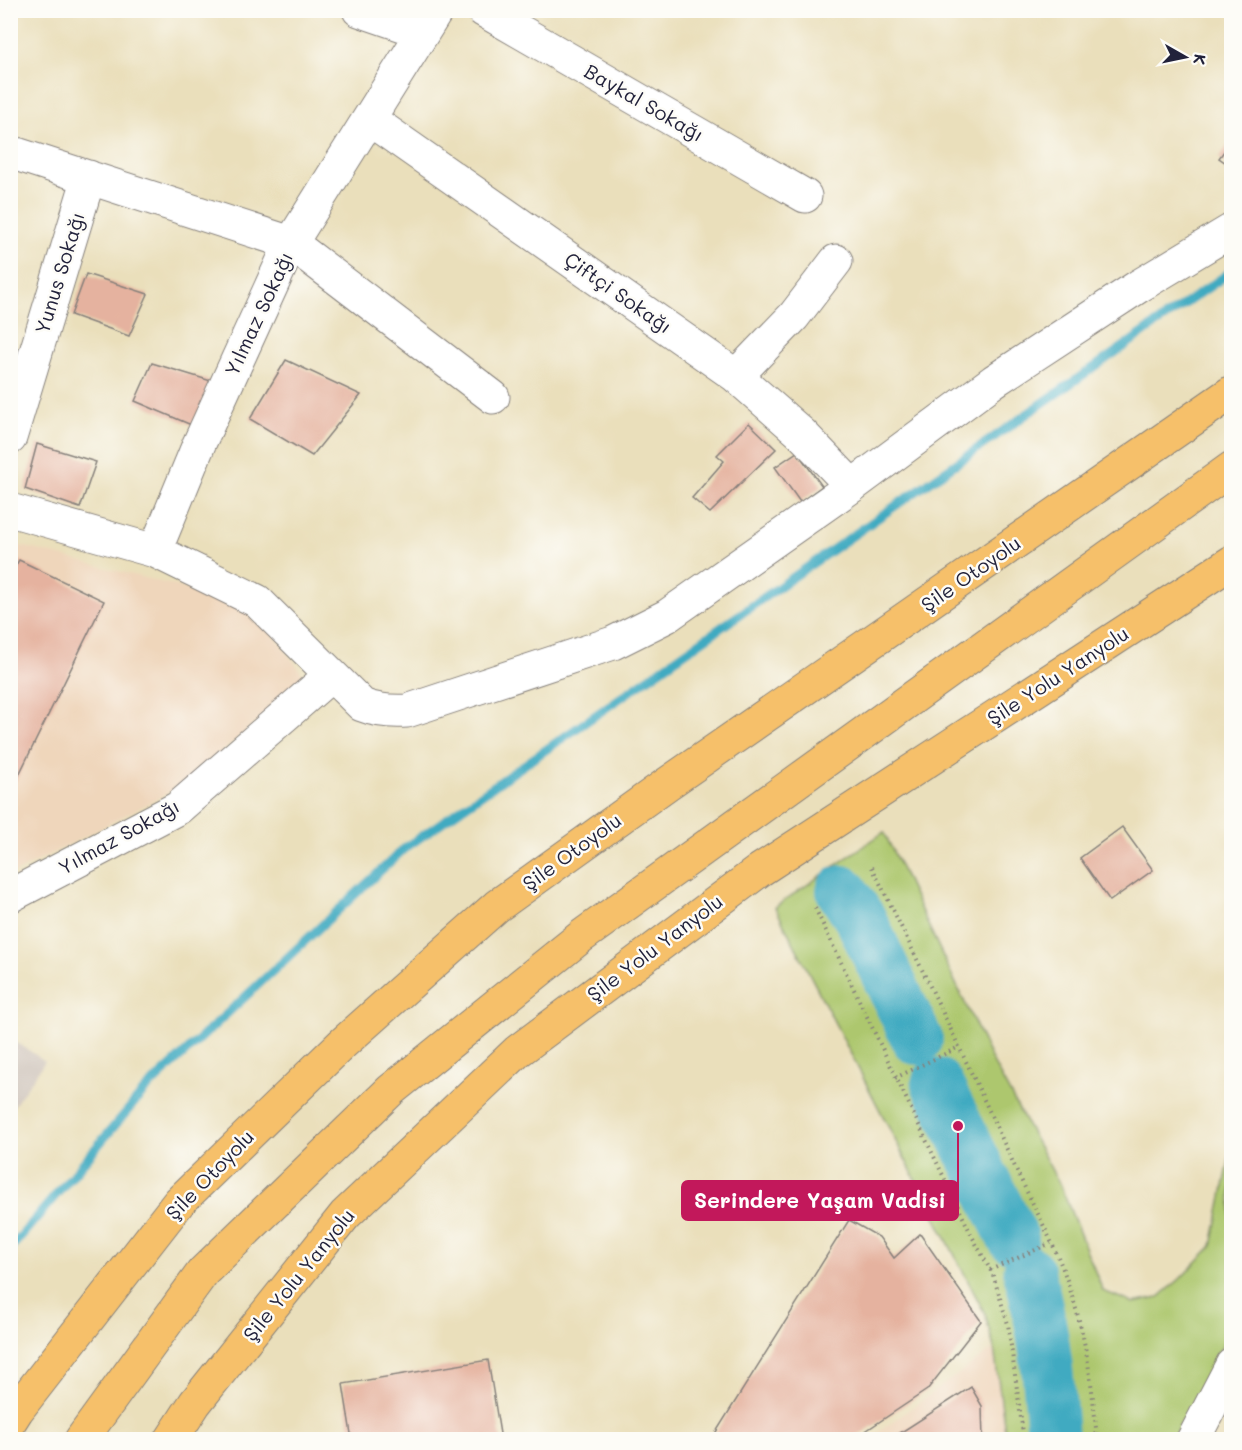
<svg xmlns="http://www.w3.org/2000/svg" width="1242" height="1450" font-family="Mali,sans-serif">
	<rect width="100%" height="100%" fill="#fdfcf7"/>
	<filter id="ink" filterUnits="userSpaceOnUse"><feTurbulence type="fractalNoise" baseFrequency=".0167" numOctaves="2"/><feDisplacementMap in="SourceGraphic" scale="12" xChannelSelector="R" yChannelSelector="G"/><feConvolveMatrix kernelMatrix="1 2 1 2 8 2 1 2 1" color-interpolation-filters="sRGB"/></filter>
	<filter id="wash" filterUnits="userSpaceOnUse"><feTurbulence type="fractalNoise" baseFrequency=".008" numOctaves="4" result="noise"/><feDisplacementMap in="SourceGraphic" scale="24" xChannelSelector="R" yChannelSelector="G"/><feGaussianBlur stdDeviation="1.35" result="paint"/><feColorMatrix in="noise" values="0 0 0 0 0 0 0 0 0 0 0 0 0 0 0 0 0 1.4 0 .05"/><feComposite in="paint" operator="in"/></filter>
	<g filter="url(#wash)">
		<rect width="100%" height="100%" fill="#eadfbb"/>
		<path fill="#efd6bb" d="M10,543L253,606L306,679L187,783L11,875Z
			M994,1348L1006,1439H869Z"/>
		<path fill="#cdc2b9" d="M11,1039L45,1061L11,1110Z"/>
		<path fill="#adc76e" stroke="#687454" stroke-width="1.5" d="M884,832L994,1064L1061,1187L1103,1291L1133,1303L1158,1298L1180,1279L1212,1246L1231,1152V1326L1212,1368L1172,1439H1006L994,1348L985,1314L775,907Z"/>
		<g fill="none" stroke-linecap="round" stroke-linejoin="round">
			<path stroke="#41aac1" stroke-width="9" d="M10,1249L145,1090L405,848L1232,271"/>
			<path stroke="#41aac1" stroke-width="52" d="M842,891L861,920L917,1039
				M937,1084L1013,1238
				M1029,1272C1044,1327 1050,1383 1053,1440"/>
		</g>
		<g id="blocks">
			<path fill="#e5b29f" d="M1232,140V167L1219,158Z
				M86,274L148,294L129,336L71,315Z
				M286,360L361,395L312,456L250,419Z
				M152,363L211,381L196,427L135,401Z
				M749,423L776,449L710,513L692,498L724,461L717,455Z
				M37,444L96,462L80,508L25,489Z
				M797,452L822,486L800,502L775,467Z
				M19,560L104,601L10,793V576Z
				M1122,827L1153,870L1110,901L1080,858Z
				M849,1220L879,1237L894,1258L920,1234L981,1321L927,1390L852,1440H711Z
				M488,1360L501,1440H352L343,1384Z
				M971,1387L982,1406L983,1440H889Z"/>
		</g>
	</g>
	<g filter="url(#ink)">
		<use href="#blocks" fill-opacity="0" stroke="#86807b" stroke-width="1.5"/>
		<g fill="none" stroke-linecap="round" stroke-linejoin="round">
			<g stroke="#86807b" stroke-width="35">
				<path id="minor" d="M359,10L423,32
					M483,10L805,196
					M369,119L736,376L802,434L852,486
					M10,152L291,243L437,10
					M736,376L794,316L836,261
					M10,438L89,177
					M10,510L155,551L257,601L362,705C377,711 390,712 407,711L613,643L667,616L852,486L994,381L1139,286L1232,230
					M155,551L199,444L291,243L493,397
					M10,896L178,808L330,676
					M1193,1440L1232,1365"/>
			</g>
			<g stroke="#86807b" stroke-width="35">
				<path id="major" d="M171,1440L195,1403L345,1215L518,1051L760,870L1232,562"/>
			</g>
			<g stroke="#86807b" stroke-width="35">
				<path id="highway" d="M10,1421L17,1410L179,1202L342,1044L497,906L667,784L1232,392
					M81,1440L203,1272L391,1090L582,936L1232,468"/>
			</g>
			<path stroke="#86807b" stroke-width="4" stroke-dasharray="1.5 4.5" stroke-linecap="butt" d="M872,867C921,967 969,1066 1015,1167C1034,1208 1060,1253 1072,1296C1087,1342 1093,1391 1097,1440
				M815,908L973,1238L993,1275L1008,1324L1024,1440
				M895,1078L959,1047
				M990,1270L1051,1243"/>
			<use href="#minor" stroke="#fff" stroke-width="33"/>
			<use href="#major" stroke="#f6c06b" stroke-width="33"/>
			<use href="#highway" stroke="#f6c06b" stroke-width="33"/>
		</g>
	</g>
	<g text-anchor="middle" stroke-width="5" stroke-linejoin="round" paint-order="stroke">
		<g font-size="20" fill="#22223b" stroke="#fdfcf7">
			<text transform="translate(644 103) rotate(30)" y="7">Baykal Sokağı</text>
			<text transform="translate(60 273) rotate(-73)" y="7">Yunus Sokağı</text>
			<text transform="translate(618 293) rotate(35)" y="7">Çiftçi Sokağı</text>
			<text transform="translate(259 314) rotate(-65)" y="7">Yılmaz Sokağı</text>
			<text transform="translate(971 574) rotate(-35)" y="7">Şile Otoyolu</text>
			<text transform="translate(1058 676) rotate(-33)" y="7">Şile Yolu Yanyolu</text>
			<text transform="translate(119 837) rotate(-29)" y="7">Yılmaz Sokağı</text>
			<text transform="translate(572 852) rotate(-36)" y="7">Şile Otoyolu</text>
			<text transform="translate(655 948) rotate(-37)" y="7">Şile Yolu Yanyolu</text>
			<text transform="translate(210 1175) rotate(-46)" y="7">Şile Otoyolu</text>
			<text transform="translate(299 1275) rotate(-51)" y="7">Şile Yolu Yanyolu</text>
		</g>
	</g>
	<path fill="none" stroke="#c2185b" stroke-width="2" d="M958 1126L958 1200"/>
	<circle fill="#c2185b" stroke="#fdfcf7" stroke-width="2" cx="958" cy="1126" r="6"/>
	<rect fill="#c2185b" stroke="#c2185b" stroke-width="2" x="682" y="1181" width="276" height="39" rx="6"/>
	<g font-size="21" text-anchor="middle" font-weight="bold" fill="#fff">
		<text x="820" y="1208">Serindere Yaşam Vadisi</text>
	</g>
	<rect width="1242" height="1450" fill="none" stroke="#fdfcf7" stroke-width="36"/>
	<g transform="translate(1185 57) rotate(99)" stroke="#fdfcf7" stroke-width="4.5" paint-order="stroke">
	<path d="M0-4.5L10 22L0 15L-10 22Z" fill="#22223b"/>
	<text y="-9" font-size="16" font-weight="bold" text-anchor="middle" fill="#22223b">K</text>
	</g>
</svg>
